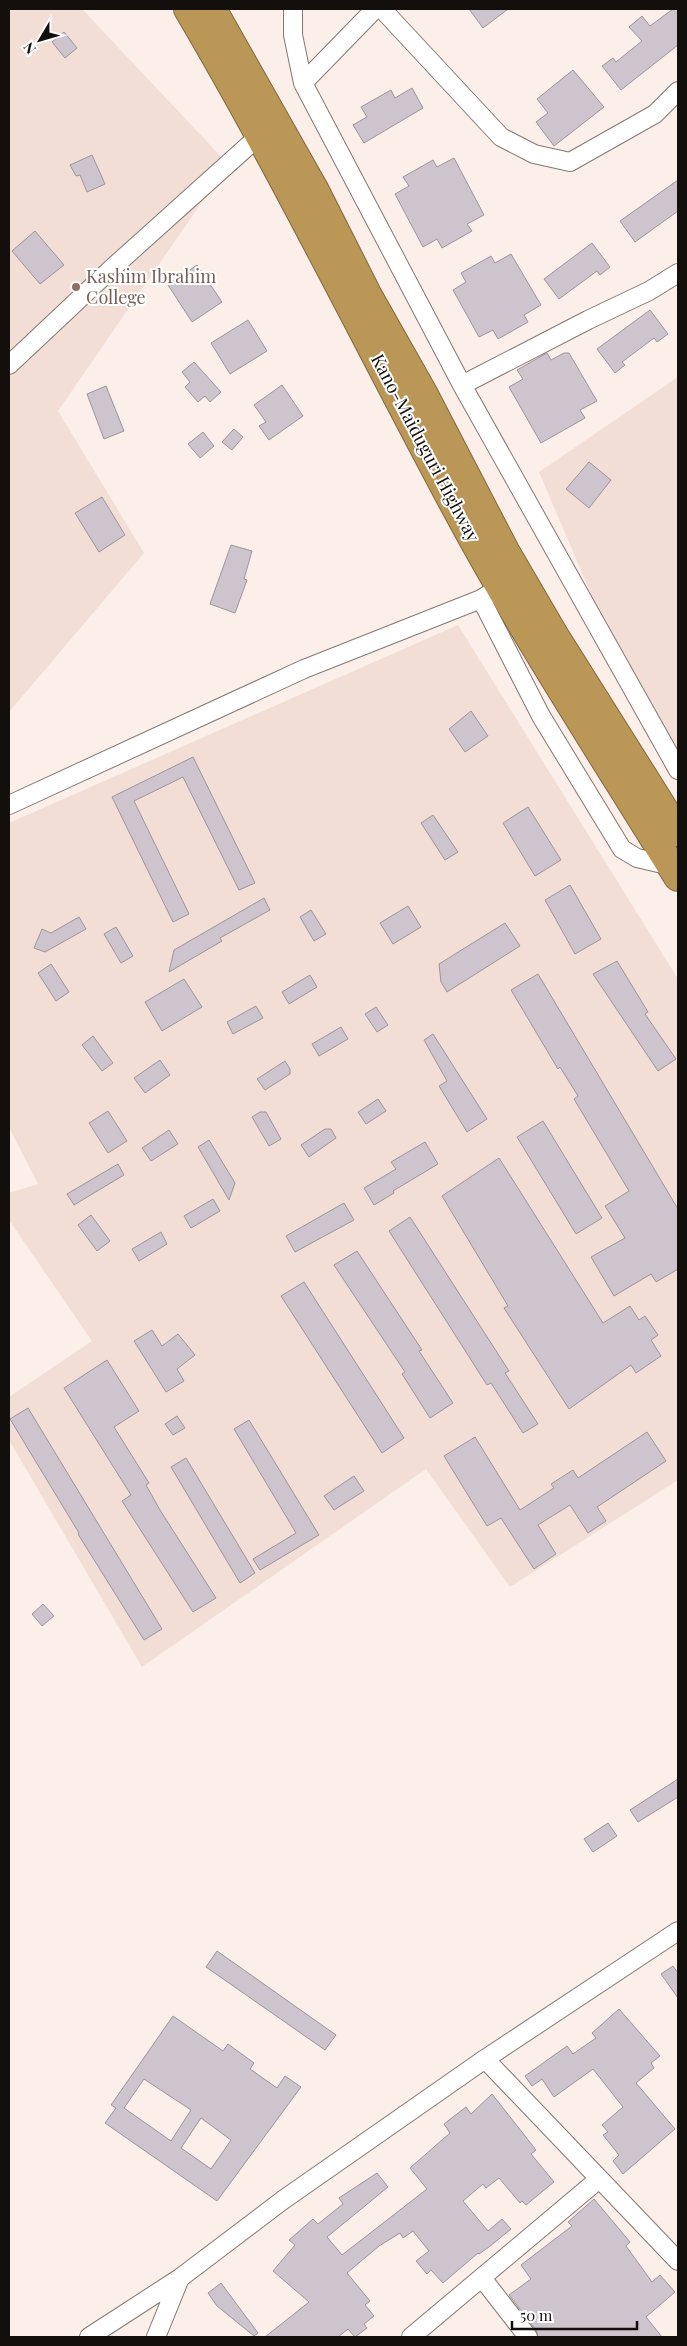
<svg xmlns="http://www.w3.org/2000/svg" width="687" height="2346" font-family="'Playfair Display',serif">
	<rect width="100%" height="100%" fill="#fceee8"/>
	<path fill="#f2ded5" d="M9,9H82L228,164L58,411L144,553L9,712Z
		M678,377V753L606,629L539,472Z
		M458,625L678,979V1480L510,1587L426,1469L142,1667L9,1440V1397L92,1341L9,1220V1193L38,1184L9,1127V823Z"/>
	<path fill="#cdc4cd" stroke="#9d949d" fill-rule="evenodd" d="M469,9H508L483,28Z
		M673,9H678V45L621,90L602,66L613,58L616,62L642,41L629,27L642,16L650,26Z
		M64,32L77,48L65,58L52,42Z
		M573,70L604,107L554,146L536,122L548,113L537,99Z
		M412,88L423,108L364,143L353,125L367,117L361,107L391,90L395,98Z
		M92,155L105,184L87,192L80,175L76,176L70,165Z
		M454,158L484,215L467,224L472,231L442,248L437,239L423,247L395,194L409,186L403,177L433,160L437,167Z
		M678,180V211L635,242L620,221Z
		M35,231L64,265L40,284L12,251Z
		M592,243L610,267L600,275L597,271L559,299L544,279Z
		M511,254L541,305L524,315L528,322L498,339L493,330L479,337L453,290L466,282L461,273L491,256L495,263Z
		M197,265L222,302L192,322L168,285Z
		M650,310L668,334L657,342L654,338L622,362L625,365L615,373L597,349Z
		M248,320L267,351L230,374L211,343Z
		M547,353L551,360L564,353H569L597,401L580,410L585,418L541,443L509,387L523,379L517,370Z
		M194,362L221,392L210,402L205,396L198,402L185,387L190,382L182,372Z
		M282,385L303,416L269,440L259,426L266,422L254,405Z
		M106,386L124,431L104,439L87,394Z
		M234,429L243,437L232,450L222,442Z
		M203,432L214,446L200,458L188,444Z
		M589,462L611,480L589,508L566,489Z
		M102,497L125,535L99,552L75,513Z
		M231,545L252,551L244,579L247,580L235,613L210,604Z
		M471,711L488,736L465,752L449,729Z
		M193,757L255,883L239,890L183,777L134,801L189,914L173,922L112,797Z
		M528,807L561,860L535,876L503,823Z
		M433,815L458,852L445,860L421,823Z
		M570,885L601,939L575,954L545,900Z
		M264,898L270,910L220,938L222,941L169,972L174,950Z
		M408,906L421,927L393,944L380,923Z
		M311,910L326,934L314,941L300,917Z
		M79,917L86,929L45,952L34,948L42,929L51,933Z
		M505,923L520,946L447,992L441,982L439,964Z
		M116,927L133,956L121,963L104,934Z
		M617,961L648,1012L645,1014L676,1059L658,1071L593,974Z
		M51,964L69,992L56,1001L38,973Z
		M538,974L678,1209V1269L656,1282L651,1274L614,1296L591,1257L625,1238L605,1206L629,1191L574,1099L578,1096L560,1067L558,1069L511,990Z
		M310,975L317,987L289,1004L282,992Z
		M184,979L202,1007L162,1031L145,1002Z
		M256,1006L263,1018L233,1034L227,1022Z
		M376,1007L388,1025L377,1032L365,1014Z
		M341,1027L348,1039L319,1056L312,1044Z
		M433,1034L487,1119L467,1132L439,1086L447,1081L424,1040Z
		M93,1036L113,1063L102,1071L82,1045Z
		M160,1060L170,1075L145,1093L134,1078Z
		M285,1061L290,1069V1074L265,1090L257,1079Z
		M378,1099L386,1111L366,1124L358,1112Z
		M108,1111L127,1141L108,1153L89,1123Z
		M260,1112H266L281,1139L269,1146L252,1117Z
		M543,1121L602,1218L576,1234L517,1137Z
		M325,1129H331L336,1138L309,1157L301,1145Z
		M169,1130L178,1144L151,1161L142,1148Z
		M209,1140L235,1183L229,1200L198,1147Z
		M425,1142L438,1164L393,1191L394,1193L374,1205L364,1188L396,1169L391,1162Z
		M499,1158L603,1323L630,1306L639,1320L645,1316L658,1335L651,1340L661,1356L636,1373L631,1365L569,1409L504,1308L508,1306L442,1196Z
		M118,1164L124,1175L74,1205L67,1194Z
		M213,1199L220,1211L191,1228L184,1216Z
		M344,1203L354,1220L295,1252L286,1236Z
		M91,1215L110,1241L97,1251L78,1225Z
		M410,1217L509,1371L505,1373L538,1424L523,1433L491,1383L487,1385L389,1231Z
		M161,1232L167,1244L139,1261L132,1249Z
		M357,1251L422,1350L419,1351L453,1403L430,1418L402,1374L405,1372L334,1265Z
		M304,1282L404,1438L382,1453L281,1296Z
		M152,1330L162,1346L178,1334L195,1355L177,1369L184,1381L166,1392L134,1341Z
		M107,1360L139,1411L114,1427L149,1483L146,1485L160,1510L216,1598L193,1612L122,1501L131,1495L64,1388Z
		M28,1408L162,1629L144,1640L78,1534L79,1533L10,1419Z
		M177,1416L185,1428L173,1435L165,1424Z
		M249,1420L319,1535L260,1570L253,1559L296,1533L234,1429Z
		M647,1432L666,1461L597,1507L606,1521L588,1533L570,1505L538,1525L556,1554L534,1569L501,1518L487,1526L444,1456L475,1437L520,1510L554,1488L551,1484L573,1470L578,1478Z
		M186,1458L255,1573L240,1583L171,1467Z
		M354,1476L364,1491L334,1510L324,1496Z
		M43,1604L54,1616L42,1626L32,1614Z
		M678,1779V1797L638,1822L630,1810Z
		M608,1823L617,1836L593,1852L584,1839Z
		M217,1951L336,2035L325,2050L206,1967Z
		M673,1966L678,1973V1998L661,1974Z
		M619,2009L660,2056L651,2063L654,2068L636,2083L675,2129L623,2174L613,2161L619,2155L603,2135L608,2132L602,2125L623,2107L593,2069L554,2097L542,2079L532,2086L525,2076L567,2046L573,2054L596,2038L592,2033Z
		M173,2016L223,2051L228,2044L254,2063L250,2069L277,2088L285,2076L301,2087L217,2201L105,2123L116,2108L111,2105ZM144,2079L191,2110L171,2141L124,2108ZM201,2118L231,2140L211,2169L181,2148Z
		M492,2094L536,2150L531,2154L554,2182L526,2205L522,2201L520,2203L499,2178L486,2188L483,2184L463,2201L488,2231L502,2219L511,2229L489,2247L479,2254L478,2253L443,2283L431,2270L427,2274L416,2261L429,2251L413,2231L403,2238L400,2233L379,2246L347,2273L370,2301L365,2305L374,2316L364,2324L367,2328L355,2337L348,2329L338,2337H265L309,2302L273,2271L295,2245L289,2240L313,2219L318,2224L343,2204L339,2198L377,2173L388,2187L327,2237L342,2255L427,2189L410,2168L450,2133L444,2124L466,2107L471,2114Z
		M594,2199L630,2242L626,2246L652,2282L660,2275L675,2292L646,2317L662,2337H538L536,2330L509,2295L531,2279L521,2265L572,2226L568,2222Z
		M221,2283L258,2333L254,2336L217,2306L208,2293Z"/>
	<g fill="none" stroke-linecap="round" stroke-linejoin="round">
		<g stroke="#847873" stroke-width="20">
			<path id="street" d="M293,9V35L303,83L462,385L678,770
				M382,9L501,137L534,154L570,162L655,114L678,91
				M303,83L375,9
				M9,365L110,270L259,136
				M462,385L588,320L649,291L678,273
				M481,599L541,716L622,849L637,858L671,866
				M9,805L304,669L481,599L500,587
				M485,2059L678,2261
				M482,2278L528,2337
				M89,2337L180,2278L283,2200L485,2059L678,1931
				M156,2337L180,2278
				M411,2337L599,2179"/>
		</g>
		<g stroke="#80673d" stroke-width="30">
			<path id="highway" d="M188,9C284,172 367,342 456,508C524,635 603,755 678,877
				M212,9L315,191L368,296L424,395L505,551L554,635L678,832"/>
		</g>
		<use href="#street" stroke="#fff" stroke-width="18"/>
		<use href="#highway" stroke="#bb9757" stroke-width="28"/>
	</g>
	<circle fill="#8d6e63" stroke="#fff" stroke-width="2" cx="76" cy="287" r="5"/>
	<g text-anchor="middle" stroke-width="4" stroke-linejoin="round" paint-order="stroke">
		<g font-size="18" fill="#785e54" stroke="#fff" text-anchor="start">
			<text x="86" y="283">Kashim Ibrahim<tspan x="86" dy="21">College</tspan></text>
		</g>
		<g font-size="18" fill="#130f0d" stroke="#fff">
			<text transform="translate(425 448) rotate(62)" y="6">Kano-Maiduguri Highway</text>
		</g>
	</g>
	<rect width="687" height="2346" fill="none" stroke="#130f0d" stroke-width="20"/>
	<g transform="translate(40 40) rotate(232)" stroke="#ffffff" stroke-width="4" paint-order="stroke">
	<path d="M0-4L9 19L0 12L-9 19Z" fill="#130f0d"/>
	<text y="-8" font-size="14" font-weight="bold" text-anchor="middle" fill="#130f0d">N</text>
	</g>
	<path d="M512 2321v8h125v-8" fill="none" stroke="#130f0d" stroke-width="2.5"/>
	<text x="520" y="2321" font-size="15" fill="#130f0d" stroke="#ffffff" stroke-width="4" paint-order="stroke">50 m</text>
</svg>
